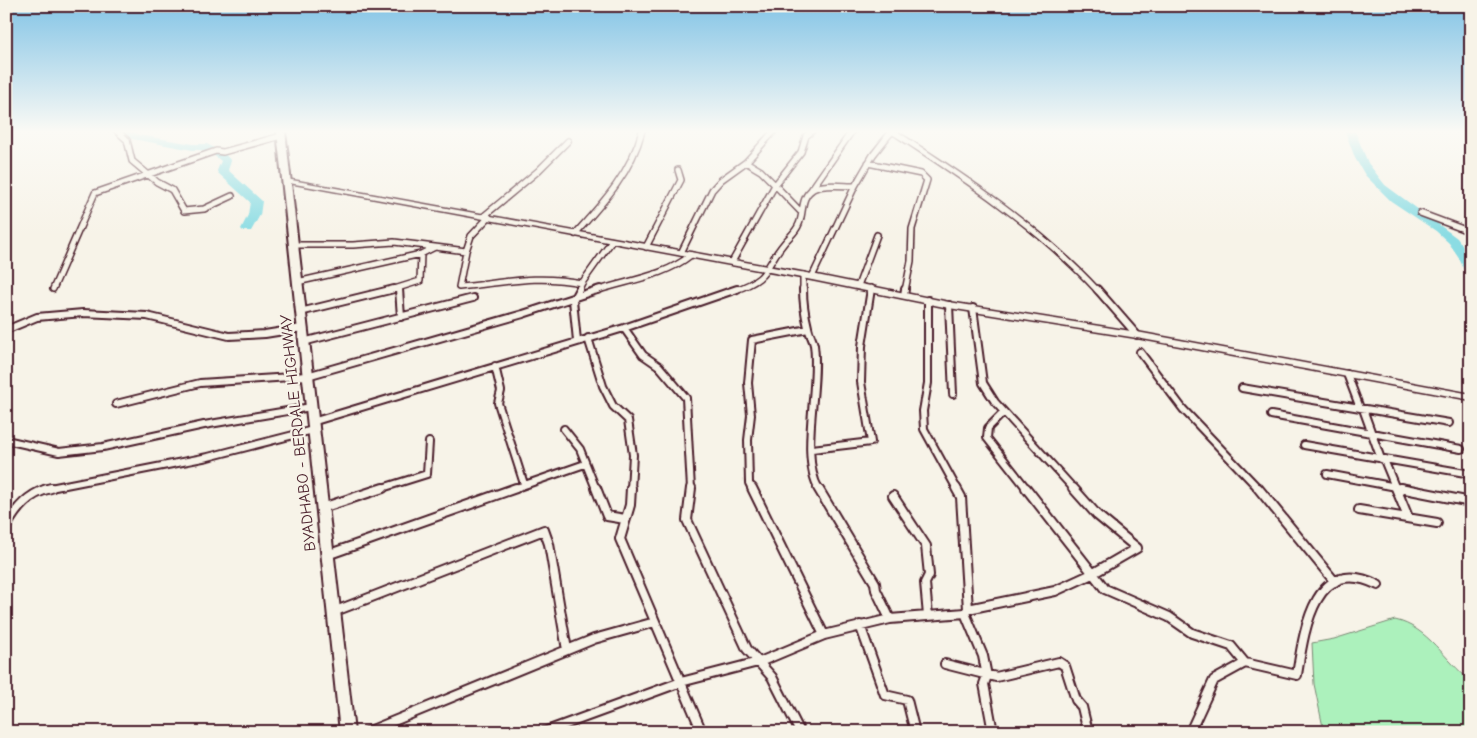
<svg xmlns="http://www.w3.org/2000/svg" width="1477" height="738" font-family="'Comic Neue',sans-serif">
	<rect width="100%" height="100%" fill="#f7f3e8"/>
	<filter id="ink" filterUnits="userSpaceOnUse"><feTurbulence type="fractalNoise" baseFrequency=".02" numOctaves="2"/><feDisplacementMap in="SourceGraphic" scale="10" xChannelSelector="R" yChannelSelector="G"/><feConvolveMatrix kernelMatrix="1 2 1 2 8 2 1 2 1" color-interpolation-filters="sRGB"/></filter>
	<g filter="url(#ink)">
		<path fill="#acf1bc" stroke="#7b8874" d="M1395,620C1428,627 1445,661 1471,681V732H1324L1314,684L1312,643L1334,639Z"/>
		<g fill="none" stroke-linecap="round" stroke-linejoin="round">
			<path fill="#8bdce3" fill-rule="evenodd" d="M121,131H132L139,135L193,144H207L224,153L231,161L228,170L262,201L260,215L251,231H243L241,229L248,215L250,202L218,173L217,171L221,161C213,154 204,149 193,150L127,138Z
				M1345,131H1355L1368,163L1385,185L1457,238L1471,258V277L1467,276L1458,256L1449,243L1436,231L1391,201L1365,175L1355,158Z"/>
			<g stroke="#4a1f2b" stroke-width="8">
				<path id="street-far2" d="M117,131L127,140L132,161L157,182L172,190L184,211L204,209L232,196
					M868,163L921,174L927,180L912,229L911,261L905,291
					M811,190L852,131
					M800,211L775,185L801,152L806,136L812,131
					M1420,213L1471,232
					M484,216L538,171L568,141
					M575,234C603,203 631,173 642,131
					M293,245H353L394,242L435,247
					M646,247L681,180L678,170
					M466,251L459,287C504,283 535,274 582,283L612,241
					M681,253L712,190L721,180L746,162L774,131
					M732,262L775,185L761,171L746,162
					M803,275V291
					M812,277L855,186
					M297,282L421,254
					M858,286L877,235
					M399,288V291
					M53,289L95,193L216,151L223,152L281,136
					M388,291L420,281L421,254L435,247L466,251L471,236L489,217
					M578,291L582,283
					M596,291C628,280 664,277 691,255
					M733,291C773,277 762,269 785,242C790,236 796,232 799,224C804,213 800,197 813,189C823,183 843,186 855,186L873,155L892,131C965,178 1039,227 1098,291
					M871,291V288"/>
			</g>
			<g stroke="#4a1f2b" stroke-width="10">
				<path id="street-far1" d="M399,289L401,317
					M803,289C803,302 805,315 808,327C809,334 813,339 814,345C820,386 799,456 819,489
					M1097,289L1137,335
					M904,295L905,289
					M928,300V383L923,411L924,429L957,489
					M949,305L953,394
					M973,308L983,383L995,402L1074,489
					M300,312L394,289
					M624,328L643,355L659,366L686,398L691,489
					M6,330L37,317L83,313L147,316L229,336L265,334L302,328
					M588,338L603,386L613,406L628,420L633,455L631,489
					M577,341L573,300L579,289
					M303,342L473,298
					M1140,352L1183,409L1259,489
					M495,366L501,391L498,403L524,484
					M1347,374L1360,408
					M1242,388L1449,423
					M116,404L200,383L307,376L523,314L600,289
					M1363,409L1381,459
					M1004,412L988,428L987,438L1027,489
					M1271,415L1461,449
					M312,422L624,328L737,289
					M564,429L580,449L596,489
					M6,440L59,452L103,447L204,425L311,407
					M1304,445L1471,474
					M812,449L871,442L861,382L862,346L871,289
					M1384,460L1396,489
					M1327,474L1407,489
					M45,489L208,457L313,430
					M379,489L427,474L429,442
					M513,489L585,464
					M752,489L749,483L748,440L751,415L748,383L752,340L808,329"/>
			</g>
			<g stroke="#4a1f2b" stroke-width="12">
				<path id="street" d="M596,488L607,516L625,519
					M631,488L630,505L620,539L702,732
					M691,488L687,520L747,649L772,677L800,732
					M752,488L824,635
					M818,488L875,583L876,590L890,619
					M956,488L961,497L968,609
					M1026,488L1105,589L1169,617L1192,633L1231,646L1245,663
					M1258,488L1335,582
					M1396,488L1408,517
					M1400,488L1471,502
					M893,496L926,546L929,575L925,583L928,616
					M322,508L383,488
					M1359,510L1437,523
					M6,527C16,508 29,493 51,488
					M327,555L516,488
					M333,612L544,530L549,544L567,650
					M965,613L983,656L987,676L984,684L993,732
					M860,625L885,695L907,700L915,732
					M945,664L996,677L1059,662L1065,666L1076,700L1082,707L1088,732
					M367,732L594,639L655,622
					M544,732L681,682L762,661L824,635L890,619L965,613L968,609L1055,591L1092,574L1137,548L1097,515L1073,488
					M1190,732L1214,680L1245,663L1297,675C1304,631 1314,553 1378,585"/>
			</g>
			<g stroke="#4a1f2b" stroke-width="3">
				<path id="secondary" d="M286,179L812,274L949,302L1137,332L1471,394V400L1137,338L949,308L812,280L284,182V180Z"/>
			</g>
			<g stroke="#4a1f2b" stroke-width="4">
				<path id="primary" d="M277,131H285L354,732H340Z"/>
			</g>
			<use href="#street-far2" stroke="#f7f3e8" stroke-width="5"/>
			<use href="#street-far1" stroke="#f7f3e8" stroke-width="6"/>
			<use href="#street" stroke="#f7f3e8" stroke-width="8"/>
			<use href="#secondary" fill="#f7f3e8" fill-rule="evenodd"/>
			<use href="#primary" fill="#f7f3e8" fill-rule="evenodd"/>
		</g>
	</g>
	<linearGradient id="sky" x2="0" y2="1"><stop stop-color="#83c4e6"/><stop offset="0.56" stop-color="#fbfaf5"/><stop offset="1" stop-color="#fbfaf5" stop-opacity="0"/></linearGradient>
	<rect width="1477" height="235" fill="url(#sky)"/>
	<g text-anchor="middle" stroke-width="4.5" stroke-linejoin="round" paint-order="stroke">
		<g font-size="16" fill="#4a1f2b" stroke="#f7f3e8">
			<text transform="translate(297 433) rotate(-96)" y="6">BYADHABO - BERDALE HIGHWAY</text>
		</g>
	</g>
	<rect width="1477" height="738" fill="none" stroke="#f7f3e8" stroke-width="25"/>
	<rect x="12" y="12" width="1452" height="713" fill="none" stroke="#4a1f2b" stroke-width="2" filter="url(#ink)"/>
</svg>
